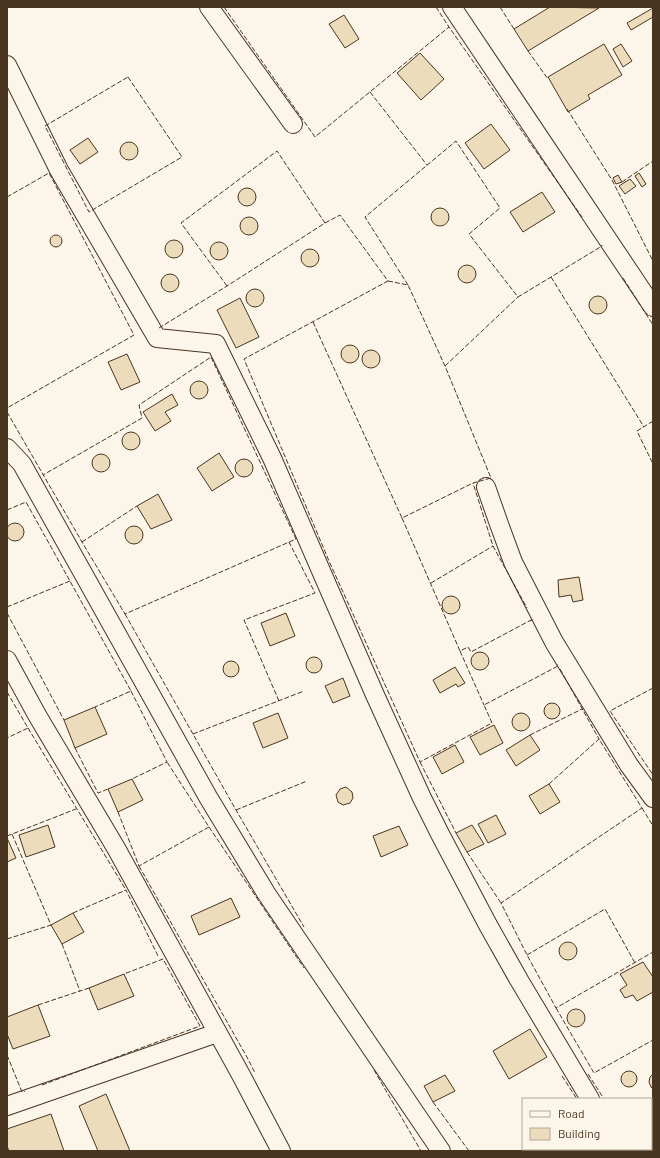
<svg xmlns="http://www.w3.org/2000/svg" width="660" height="1158" font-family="Barlow,sans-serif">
	<rect width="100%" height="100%" fill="#fbf6e9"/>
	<path fill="#ecdcbc" stroke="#4a3520" d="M550,7L599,8L528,51L514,29Z
		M653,8V17L631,30L627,23Z
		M344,15L359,39L345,48L329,24Z
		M604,44L622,75L588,95L590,99L568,112L548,77Z
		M621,44L632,61L623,67L613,49Z
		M420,53L444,79L421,100L397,73Z
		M491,124L510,150L484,169L465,143Z
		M88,138L98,152L80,164L70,150Z
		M120 151a9 9 0 1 1 18 0a9 9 0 1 1-18 0Z
		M639,173L646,184L642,187L635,176Z
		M618,175L622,182L616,184L613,178Z
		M630,179L636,186L625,194L619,186Z
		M238 197a9 9 0 1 1 18 0a9 9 0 1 1-18 0Z
		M542,192L555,212L523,232L510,212Z
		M431 217a9 9 0 1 1 18 0a9 9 0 1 1-18 0Z
		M240 226a9 9 0 1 1 18 0a9 9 0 1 1-18 0Z
		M50 241a6 6 0 1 1 12 0a6 6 0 1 1-12 0Z
		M165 249a9 9 0 1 1 18 0a9 9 0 1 1-18 0Z
		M210 251a9 9 0 1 1 18 0a9 9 0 1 1-18 0Z
		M301 258a9 9 0 1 1 18 0a9 9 0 1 1-18 0Z
		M458 274a9 9 0 1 1 18 0a9 9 0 1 1-18 0Z
		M161 283a9 9 0 1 1 18 0a9 9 0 1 1-18 0Z
		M246 298a9 9 0 1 1 18 0a9 9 0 1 1-18 0Z
		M589 305a9 9 0 1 1 18 0a9 9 0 1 1-18 0Z
		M240,298L259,337L236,348L217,310Z
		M341 354a9 9 0 1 1 18 0a9 9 0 1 1-18 0Z
		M362 359a9 9 0 1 1 18 0a9 9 0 1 1-18 0Z
		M127,354L140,382L121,390L108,362Z
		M190 390a9 9 0 1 1 18 0a9 9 0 1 1-18 0Z
		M172,394L178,405L165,412L171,421L155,431L143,412Z
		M122 441a9 9 0 1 1 18 0a9 9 0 1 1-18 0Z
		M219,453L234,477L212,491L197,468Z
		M92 463a9 9 0 1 1 18 0a9 9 0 1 1-18 0Z
		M235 468a9 9 0 1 1 18 0a9 9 0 1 1-18 0Z
		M158,494L172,520L151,529L137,506Z
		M6 532a9 9 0 1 1 18 0a9 9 0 1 1-18 0Z
		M125 535a9 9 0 1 1 18 0a9 9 0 1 1-18 0Z
		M579,577L583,600L573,602L571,595L559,597L558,580Z
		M442 605a9 9 0 1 1 18 0a9 9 0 1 1-18 0Z
		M286,613L295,636L270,646L261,623Z
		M471 661a9 9 0 1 1 18 0a9 9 0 1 1-18 0Z
		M306 665a8 8 0 1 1 16 0a8 8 0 1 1-16 0Z
		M223 669a8 8 0 1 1 16 0a8 8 0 1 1-16 0Z
		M455,667L465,683L458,687L456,684L440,693L433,680Z
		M343,678L350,696L333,703L325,686Z
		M544 711a8 8 0 1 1 16 0a8 8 0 1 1-16 0Z
		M95,707L107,734L75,748L64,720Z
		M278,713L288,738L263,748L253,723Z
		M512 722a9 9 0 1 1 18 0a9 9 0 1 1-18 0Z
		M494,725L503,743L480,755L470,737Z
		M530,735L540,750L516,766L506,750Z
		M455,745L464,762L442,774L433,757Z
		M132,779L143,800L118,812L108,789Z
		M549,784L560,802L540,814L529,796Z
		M346,787L352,792L353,798L350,803L343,805L338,802L336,795L340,789Z
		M496,815L506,834L488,843L478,824Z
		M48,825L55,847L26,857L19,835Z
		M472,825L484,844L467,852L456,833Z
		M399,826L408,845L381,857L373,836Z
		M7,838L16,858L7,862Z
		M231,898L240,917L199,935L191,916Z
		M73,913L84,932L62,944L51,925Z
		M559 951a9 9 0 1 1 18 0a9 9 0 1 1-18 0Z
		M643,962L653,977V992L637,1001L633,995L625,998L620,990L627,985L620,974Z
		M124,974L134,996L98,1010L89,988Z
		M38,1005L50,1036L13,1049L7,1034V1017Z
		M567 1018a9 9 0 1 1 18 0a9 9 0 1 1-18 0Z
		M530,1029L547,1057L509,1079L493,1051Z
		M621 1079a8 8 0 1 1 16 0a8 8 0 1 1-16 0Z
		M445,1075L455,1091L433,1102L424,1086Z
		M652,1075H653V1089L651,1087L649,1082L650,1077Z
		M106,1094L130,1151H98L79,1106Z
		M51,1114L64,1151H9L7,1146V1129Z"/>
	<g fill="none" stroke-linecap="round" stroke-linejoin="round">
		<g stroke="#4a3520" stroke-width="20">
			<path id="minor" d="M209,7L293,124
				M452,7L653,307
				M7,65L59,170L157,338L216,344L272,458L375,695L422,798L440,834L488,925L519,980L590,1099
				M7,448L22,464L208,797L266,893L441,1151
				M486,487L499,524L513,562L554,642L629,765L653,798
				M7,660L37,715L116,848L241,1075L281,1151
				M7,1106L217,1033
				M620,1149L621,1151"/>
		</g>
		<use href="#minor" stroke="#fbf6e9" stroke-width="18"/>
		<path stroke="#4a3520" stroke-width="1" stroke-dasharray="5 2" stroke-linecap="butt" d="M224,7L315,137L449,27L582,217
			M436,7L449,27
			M500,7L514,29
			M528,51L548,79
			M128,77L182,157L89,212L45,126Z
			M370,92L427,165
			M567,109L612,180L653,261
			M622,182L653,161
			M7,197L49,173L134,335L7,408
			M325,223L340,215L388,281L244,359L329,561L420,762L492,723L484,705L558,666L557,664
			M551,277L644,427
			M623,278L653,325
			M388,281L408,285L445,366L491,478L473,483L493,546L527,608
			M408,285L365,217L456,141L500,208L469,234L518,297L602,246V245
			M313,322L402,518L473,483
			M159,328L227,286L325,223L277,151L181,223L227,286
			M445,366L518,297
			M7,412L82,542L125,614L296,539L211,357L139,405L142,418L43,475
			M653,421L637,431L653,464
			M7,510L26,502L131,691L95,707
			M402,518L460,651L468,647L471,652L533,619L530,621
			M82,542L137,506
			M431,583L493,546
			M7,607L70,581
			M7,613L64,720
			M125,614L236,810L304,927
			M460,651L484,705
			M560,669L599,739
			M653,688L610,711L653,775
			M131,691L167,762L132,779
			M7,692L28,728L7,738
			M279,701L244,620L315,593L289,542
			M28,728L126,890
			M193,734L304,691
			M530,735L582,709
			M75,748L98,793L108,789
			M420,762L456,833
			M549,784L599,739L642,808L501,903L527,955L556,1008L653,952
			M642,808L653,826
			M236,810L307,781
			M118,812L139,866L209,827L167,762
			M209,827L304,968
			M7,836L76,809
			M467,852L501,903
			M139,866L248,1059L255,1073
			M73,913L126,890L158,956
			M7,939L51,925L12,834
			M62,944L80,991
			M527,955L605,909L635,963
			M38,1005L89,988
			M556,1008L594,1073L653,1040
			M7,1055L22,1092L25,1091
			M374,1070L421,1151
			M588,1074L604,1099
			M562,1076L577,1099
			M42,1085L200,1026L163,959L124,974
			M433,1102L469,1151
			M651,1130L653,1129
			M636,1149L637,1151"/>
	</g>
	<rect width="660" height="1158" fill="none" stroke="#4a3520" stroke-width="16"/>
	<rect x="522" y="1098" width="130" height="52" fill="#fbf6e9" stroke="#b4a999"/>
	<rect x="530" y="1111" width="20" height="6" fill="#fbf6e9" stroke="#b4a999"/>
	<text x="558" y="1118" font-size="12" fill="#4a3520">Road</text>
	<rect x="530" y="1128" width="20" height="12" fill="#ecdcbc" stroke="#b4a999"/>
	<text x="558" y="1138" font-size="12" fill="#4a3520">Building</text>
</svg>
